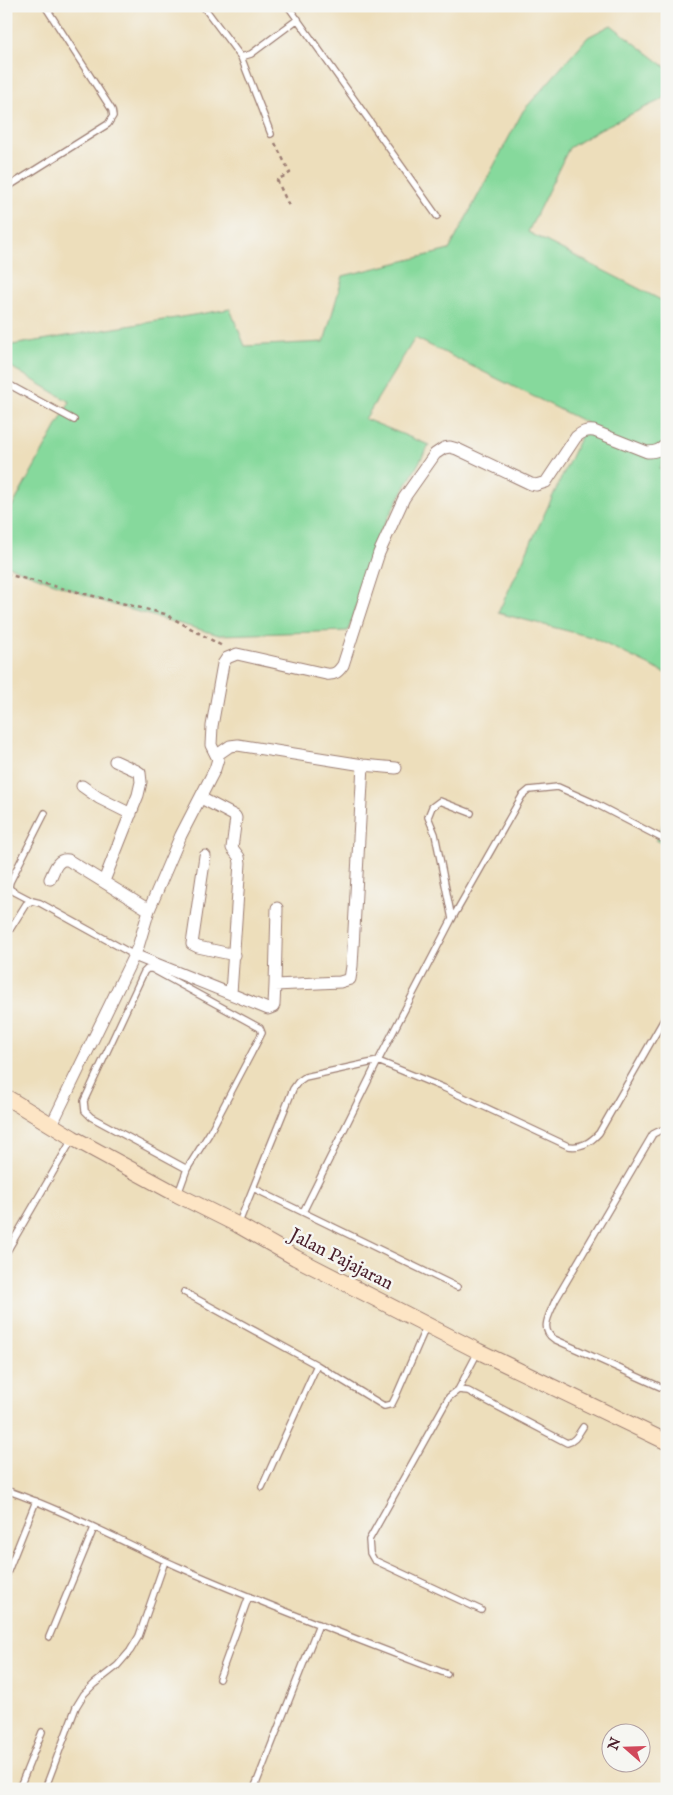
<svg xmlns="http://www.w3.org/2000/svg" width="673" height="1795" font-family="'IM FELL English',serif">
	<rect width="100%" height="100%" fill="#f6f6f2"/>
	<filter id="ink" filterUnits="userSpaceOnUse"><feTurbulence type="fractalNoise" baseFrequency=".02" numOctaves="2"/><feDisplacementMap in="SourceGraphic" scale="10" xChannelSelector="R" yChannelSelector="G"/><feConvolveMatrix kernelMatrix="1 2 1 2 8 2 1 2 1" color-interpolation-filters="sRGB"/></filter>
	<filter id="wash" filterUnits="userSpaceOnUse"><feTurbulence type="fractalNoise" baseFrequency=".0096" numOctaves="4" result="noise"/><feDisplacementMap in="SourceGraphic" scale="20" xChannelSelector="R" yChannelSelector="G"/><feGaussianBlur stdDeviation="1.12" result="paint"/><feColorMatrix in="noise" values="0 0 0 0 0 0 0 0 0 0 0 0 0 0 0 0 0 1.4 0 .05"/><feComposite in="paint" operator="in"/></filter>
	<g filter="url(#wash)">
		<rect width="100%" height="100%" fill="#eddebb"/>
		<path fill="#86d99c" stroke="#687c64" d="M611,25L667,68V94L663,99L600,129L569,148L528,232L667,303V451L660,469L667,472V674L591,637L498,613L587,423L415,338L365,419L429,445L381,530L348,631L219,635L107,603L6,565V518L70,402L6,364V346L230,309L245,346L324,342L343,276L449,250L523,111L588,37Z
			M667,815V845L656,840Z"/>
	</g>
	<g filter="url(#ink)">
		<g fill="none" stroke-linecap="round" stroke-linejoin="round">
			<g stroke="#9c7e73" stroke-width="8">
				<path id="service" d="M203,6L241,57L251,54L298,19
					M288,6L437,216
					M241,57L271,134
					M6,188L108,124L113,116L112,110L45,6
					M6,383L74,420
					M32,901L11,890L9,887L10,882L45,813
					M452,919L435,834L428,817L432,807L440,801L471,813
					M6,936L26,904L32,901L40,903L134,955
					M667,1129L659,1131L653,1134L555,1301C550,1314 539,1329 554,1339L667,1390
					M253,1188L457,1287
					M178,1194L187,1169L209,1134L262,1033L260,1028L152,969H147L144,972L84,1101L85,1111L91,1117L187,1169
					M303,1212L378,1061L444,1088L568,1146C581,1148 590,1143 599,1133L667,1014
					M238,1225L293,1089L298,1082L305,1077L378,1061L452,919L522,796L529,790L558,787L594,803L667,841
					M6,1253L73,1138
					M184,1292L317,1365L384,1406L392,1404L396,1396L426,1327
					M458,1390L478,1352
					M262,1487L317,1365
					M6,1490C66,1511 122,1542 179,1567C267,1606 357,1639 447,1674
					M6,1576L36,1501
					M481,1610L374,1560L370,1553L369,1540L449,1397L458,1390L468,1391L567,1443C576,1441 578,1434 583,1427
					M49,1637L94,1528
					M219,1679L249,1596
					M19,1789L42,1732
					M45,1789L76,1707L84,1694L94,1684L117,1666L130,1651L139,1636L165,1561
					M254,1789L319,1624"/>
			</g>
			<g stroke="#9c7e73" stroke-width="13">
				<path id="minor" d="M217,755L230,746L238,745L363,765L396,768
					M82,786L99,798L131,814
					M201,798L235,816L236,818L232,848L239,857L240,863L231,993
					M205,856L192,944L198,947L235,955
					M50,879C54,871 57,858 68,860L149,910
					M104,881L138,795L141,782L140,773L137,771L115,761
					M134,955L268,1009L273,1007L274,1005L275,985L340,982L350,979L352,966L363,765
					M275,985L277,908
					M52,1124L138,947L149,910L181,835L215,769L218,759L211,745L212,726L223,664L227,658L237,654L326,674C335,675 338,672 343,665L379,553L404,498L435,454L444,448L450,447L457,449L531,484L536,485L546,482L576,437C582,432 586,430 594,431L647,452C656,452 661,450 667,443"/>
			</g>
			<g stroke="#9c7e73" stroke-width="17">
				<path id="secondary" d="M6,1097L73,1138L178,1195L238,1225L296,1258L478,1351L667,1442"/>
			</g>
			<path stroke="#9c7e73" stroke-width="2.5" stroke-dasharray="4 4" stroke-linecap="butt" d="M275,143L290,173L277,180L290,208
				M6,574L165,614L224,647"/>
			<use href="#service" stroke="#fff" stroke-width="5.5"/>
			<use href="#minor" stroke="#fff" stroke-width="11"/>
			<use href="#secondary" stroke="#fde5c5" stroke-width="15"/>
		</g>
	</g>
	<g text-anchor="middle" stroke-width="5" stroke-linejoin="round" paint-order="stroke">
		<g font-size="19" fill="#4a1f2b" stroke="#f6f6f2">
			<text transform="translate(342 1258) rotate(27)" y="7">Jalan Pajajaran</text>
		</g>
	</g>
	<rect width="673" height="1795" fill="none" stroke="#f6f6f2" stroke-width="25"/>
	<g transform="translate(626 1748) rotate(290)"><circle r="24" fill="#f6f6f2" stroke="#b1a0a2"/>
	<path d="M0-4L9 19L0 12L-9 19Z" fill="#d1495b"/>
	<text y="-8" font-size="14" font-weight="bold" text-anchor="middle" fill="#4a1f2b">N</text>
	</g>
</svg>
